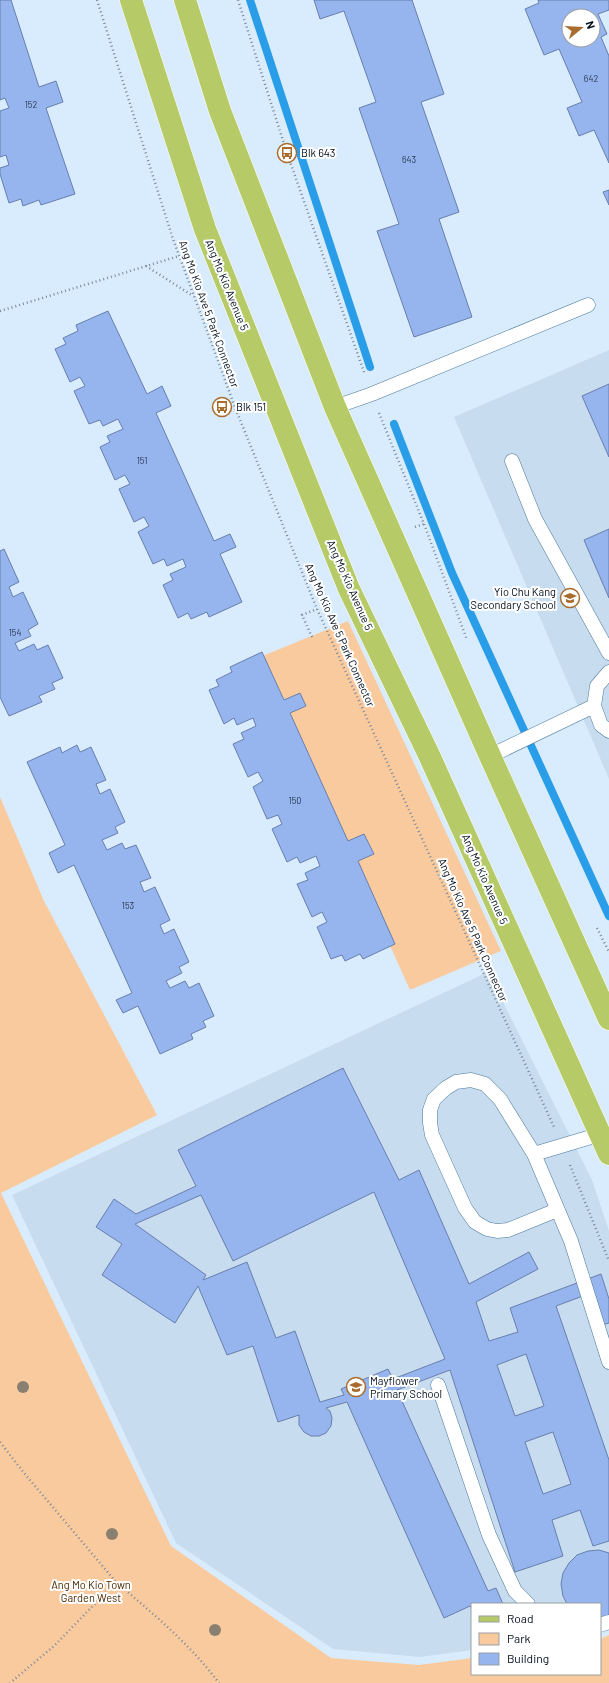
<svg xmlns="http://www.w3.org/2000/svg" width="609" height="1683" font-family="Barlow,sans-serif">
	<rect width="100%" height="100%" fill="#d9ecfd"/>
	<path fill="#c7dcee" d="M609,350V779L454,417Z
		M488,972L592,1180L609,1231V1626L600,1604H472V1650L420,1657L333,1649L176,1543L12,1195Z"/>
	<path fill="#faca9f" d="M348,621L501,951L410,990L260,657Z
		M0,797L44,901L157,1115L1,1193L171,1546L331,1658L419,1665L472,1658V1674H600V1639L609,1635V1683H0Z"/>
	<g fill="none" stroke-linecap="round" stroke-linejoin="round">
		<path stroke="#299de7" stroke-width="8" d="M250,0L370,367
			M394,424L452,573L609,916"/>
	</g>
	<path fill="#96b4ed" stroke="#677fad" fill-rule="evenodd" d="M0,0H11L39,87L56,81L63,102L46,108L75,194L41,205L39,200L23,206L21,199L9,203L0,174V168L9,165L6,155L0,157V111L9,108L5,98L0,100Z
		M314,0H412L444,94L421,102L459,212L439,219L472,317L414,337L377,231L399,224L359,108L376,102L344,11L320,19Z
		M538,0H608L609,2V10L598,14L607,34L601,37L609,56V163L594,130L579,136L567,108L582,102L559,49L544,55L525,9L539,3ZM569,16H593V40H569Z
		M609,190V205L603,192Z
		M108,311L147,394L162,386L171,406L156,413L214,541L230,534L236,547L220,554L242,602L209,617L207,612L191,619L188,613L178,618L163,585L173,580L170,574L186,567L183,559L167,566L164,559L153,564L138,532L149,526L144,517L134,522L119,489L130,484L125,475L115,480L100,447L110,442L107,436L123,429L118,419L103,426L100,420L89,424L74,391L85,386L80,377L70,382L55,349L66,344L63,338L78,331L76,325Z
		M609,384V457L582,396Z
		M609,529V598L584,540Z
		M4,549L19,582L9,587L13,597L23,592L38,624L28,630L31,636L15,643L19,651L34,644L37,650L48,645L63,678L52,683L55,689L39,696L42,702L9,716L0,697V551Z
		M262,652L284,700L300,693L306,706L290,713L348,841L364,834L374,854L358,861L395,944L363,959L360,954L345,961L342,955L331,959L317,927L327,922L322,912L312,917L297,884L308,880L305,873L320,866L316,856L300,863L297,857L287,862L272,829L282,824L278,815L267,819L253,787L263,781L258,772L248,777L233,744L244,739L241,733L256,726L253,718L237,725L234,718L224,724L209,690L219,686L216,680L232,672L230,667Z
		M77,745L80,752L91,747L106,780L96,784L100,794L110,789L125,822L115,827L118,833L102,840L107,850L122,843L125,849L136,845L151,878L140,882L144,892L155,887L170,920L160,925L164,934L174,929L189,962L179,967L182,973L166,981L170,988L185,981L189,988L199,983L214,1016L203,1021L206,1027L191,1034L193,1039L160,1054L138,1006L123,1013L116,1000L132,993L74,865L58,873L49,853L65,845L27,762L60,747L62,753Z
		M343,1068L399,1180L419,1170L469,1284L529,1252L538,1269L476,1302L489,1341L518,1332L510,1308L601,1274L609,1299V1323L602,1325L591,1293L556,1306L609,1460V1541L593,1546L580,1510L552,1520L563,1556L515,1572L450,1370L397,1390L488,1591L496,1588L503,1604H472V1609L470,1606L444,1618L347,1402L326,1408L330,1411L332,1418L331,1426L326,1433L319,1436H311L304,1432L299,1425V1415L278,1422L253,1346L227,1355L198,1286L175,1323L102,1275L122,1244L96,1227L114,1199L136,1214L196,1186L178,1150ZM374,1192L445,1359L393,1379L388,1369L341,1389L344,1395L320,1402L295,1331L276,1338L247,1262L203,1280L206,1275L135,1224L201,1195L233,1261ZM526,1354L544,1406L515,1416L497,1365ZM553,1432L571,1484L543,1494L525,1442Z
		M599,1550L609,1553V1618L600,1620V1604H567L563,1596L561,1584L563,1573L569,1563L577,1555L588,1551Z"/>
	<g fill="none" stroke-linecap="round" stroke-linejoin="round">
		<g stroke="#49789b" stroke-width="15">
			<path id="service" d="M335,407L372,394L588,305
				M512,461L535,519L609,653
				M609,672L597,686L594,706L601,725L609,731
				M490,756L594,706
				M534,1154L601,1134
				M557,1210L508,1230L497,1231L487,1229L475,1222L465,1208L432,1135L430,1123V1110L434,1099L446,1088L456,1082L471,1080L485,1084L500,1099L534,1154L571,1241L609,1362
				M438,1385L489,1535L515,1591L528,1604
				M600,1625L609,1622"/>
		</g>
		<g stroke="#fff" stroke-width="23">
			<path id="primary" d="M131,0L205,229L349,589L429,755L609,1154
				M185,0L220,111L335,407L490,756L609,1019"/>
		</g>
		<path stroke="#788998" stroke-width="2.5" stroke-dasharray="1 3" stroke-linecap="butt" d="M97,0L173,239L236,410L317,609L554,1127
			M238,0L287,153L365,375
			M146,266L193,296
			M0,311L179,256
			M379,413L424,524L467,640
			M415,527L424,524
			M312,637L302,615L317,609
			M597,928L609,952
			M570,1165L609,1261
			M0,1442L24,1473L116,1582L54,1646L10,1683
			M116,1582C152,1613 190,1644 219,1683"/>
		<use href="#service" stroke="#fff" stroke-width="14"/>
		<use href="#primary" stroke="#b6cb67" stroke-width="22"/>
	</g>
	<g fill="#8a8072">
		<circle cx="23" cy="1387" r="6"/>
		<circle cx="112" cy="1534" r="6"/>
		<circle cx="215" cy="1630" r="6"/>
	</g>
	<defs>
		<g id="bus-ring" transform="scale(1)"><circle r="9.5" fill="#fff" stroke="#a86c2f" stroke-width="1.5"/><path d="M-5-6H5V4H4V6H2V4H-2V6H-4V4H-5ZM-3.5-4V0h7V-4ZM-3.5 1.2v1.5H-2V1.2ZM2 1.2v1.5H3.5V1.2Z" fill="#a86c2f"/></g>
		<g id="school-ring" transform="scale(1)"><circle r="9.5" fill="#fff" stroke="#a86c2f" stroke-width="1.5"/><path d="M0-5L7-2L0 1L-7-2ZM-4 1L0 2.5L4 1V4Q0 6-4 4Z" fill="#a86c2f"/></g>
	</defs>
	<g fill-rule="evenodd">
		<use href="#bus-ring" x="287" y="153"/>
		<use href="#bus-ring" x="222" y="407"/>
		<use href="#school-ring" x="570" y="598"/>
		<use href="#school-ring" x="356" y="1387"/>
	</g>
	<g text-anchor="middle" stroke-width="4" stroke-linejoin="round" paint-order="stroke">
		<g font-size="9" fill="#263850">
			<text x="591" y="82">642</text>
			<text x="31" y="108">152</text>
			<text x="409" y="163">643</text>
			<text x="142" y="464">151</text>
			<text x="15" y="636">154</text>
			<text x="295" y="804">150</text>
			<text x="128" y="909">153</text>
		</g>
		<g font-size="11" fill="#000e1b" stroke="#fff" text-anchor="start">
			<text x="301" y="157">Blk 643</text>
			<text x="236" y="411">Blk 151</text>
			<text x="556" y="596" text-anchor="end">Yio Chu Kang<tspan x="556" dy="13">Secondary School</tspan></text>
			<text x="370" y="1385">Mayflower<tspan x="370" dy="13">Primary School</tspan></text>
		</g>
		<g font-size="11" fill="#000e1b" stroke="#fff">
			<text transform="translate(227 285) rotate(68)" y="4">Ang Mo Kio Avenue 5</text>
			<text transform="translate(209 314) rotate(70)" y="4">Ang Mo Kio Ave 5 Park Connector</text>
			<text transform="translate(350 585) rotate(66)" y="4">Ang Mo Kio Avenue 5</text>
			<text transform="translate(340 635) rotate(66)" y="4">Ang Mo Kio Ave 5 Park Connector</text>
			<text transform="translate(485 879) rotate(66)" y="4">Ang Mo Kio Avenue 5</text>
			<text transform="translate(473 930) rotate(66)" y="4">Ang Mo Kio Ave 5 Park Connector</text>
		</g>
		<g font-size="11" fill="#4a2801" stroke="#fff">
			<text x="91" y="1589">Ang Mo Kio Town<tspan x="91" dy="13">Garden West</tspan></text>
		</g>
	</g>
	<rect x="471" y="1603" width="130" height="72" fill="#ffffff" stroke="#999fa4"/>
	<rect x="479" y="1616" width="20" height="6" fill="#b6cb67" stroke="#999fa4"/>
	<text x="507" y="1623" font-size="12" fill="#000e1b">Road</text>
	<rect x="479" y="1633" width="20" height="12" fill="#faca9f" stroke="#999fa4"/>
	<text x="507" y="1643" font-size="12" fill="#000e1b">Park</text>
	<rect x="479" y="1653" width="20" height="12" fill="#96b4ed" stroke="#999fa4"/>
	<text x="507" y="1663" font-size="12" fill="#000e1b">Building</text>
	<g transform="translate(581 28) rotate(72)"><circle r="19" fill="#ffffff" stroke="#999fa4"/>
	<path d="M0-3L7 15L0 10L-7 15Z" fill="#a86c2f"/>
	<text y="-6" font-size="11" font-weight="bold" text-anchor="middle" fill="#000e1b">N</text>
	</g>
</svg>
